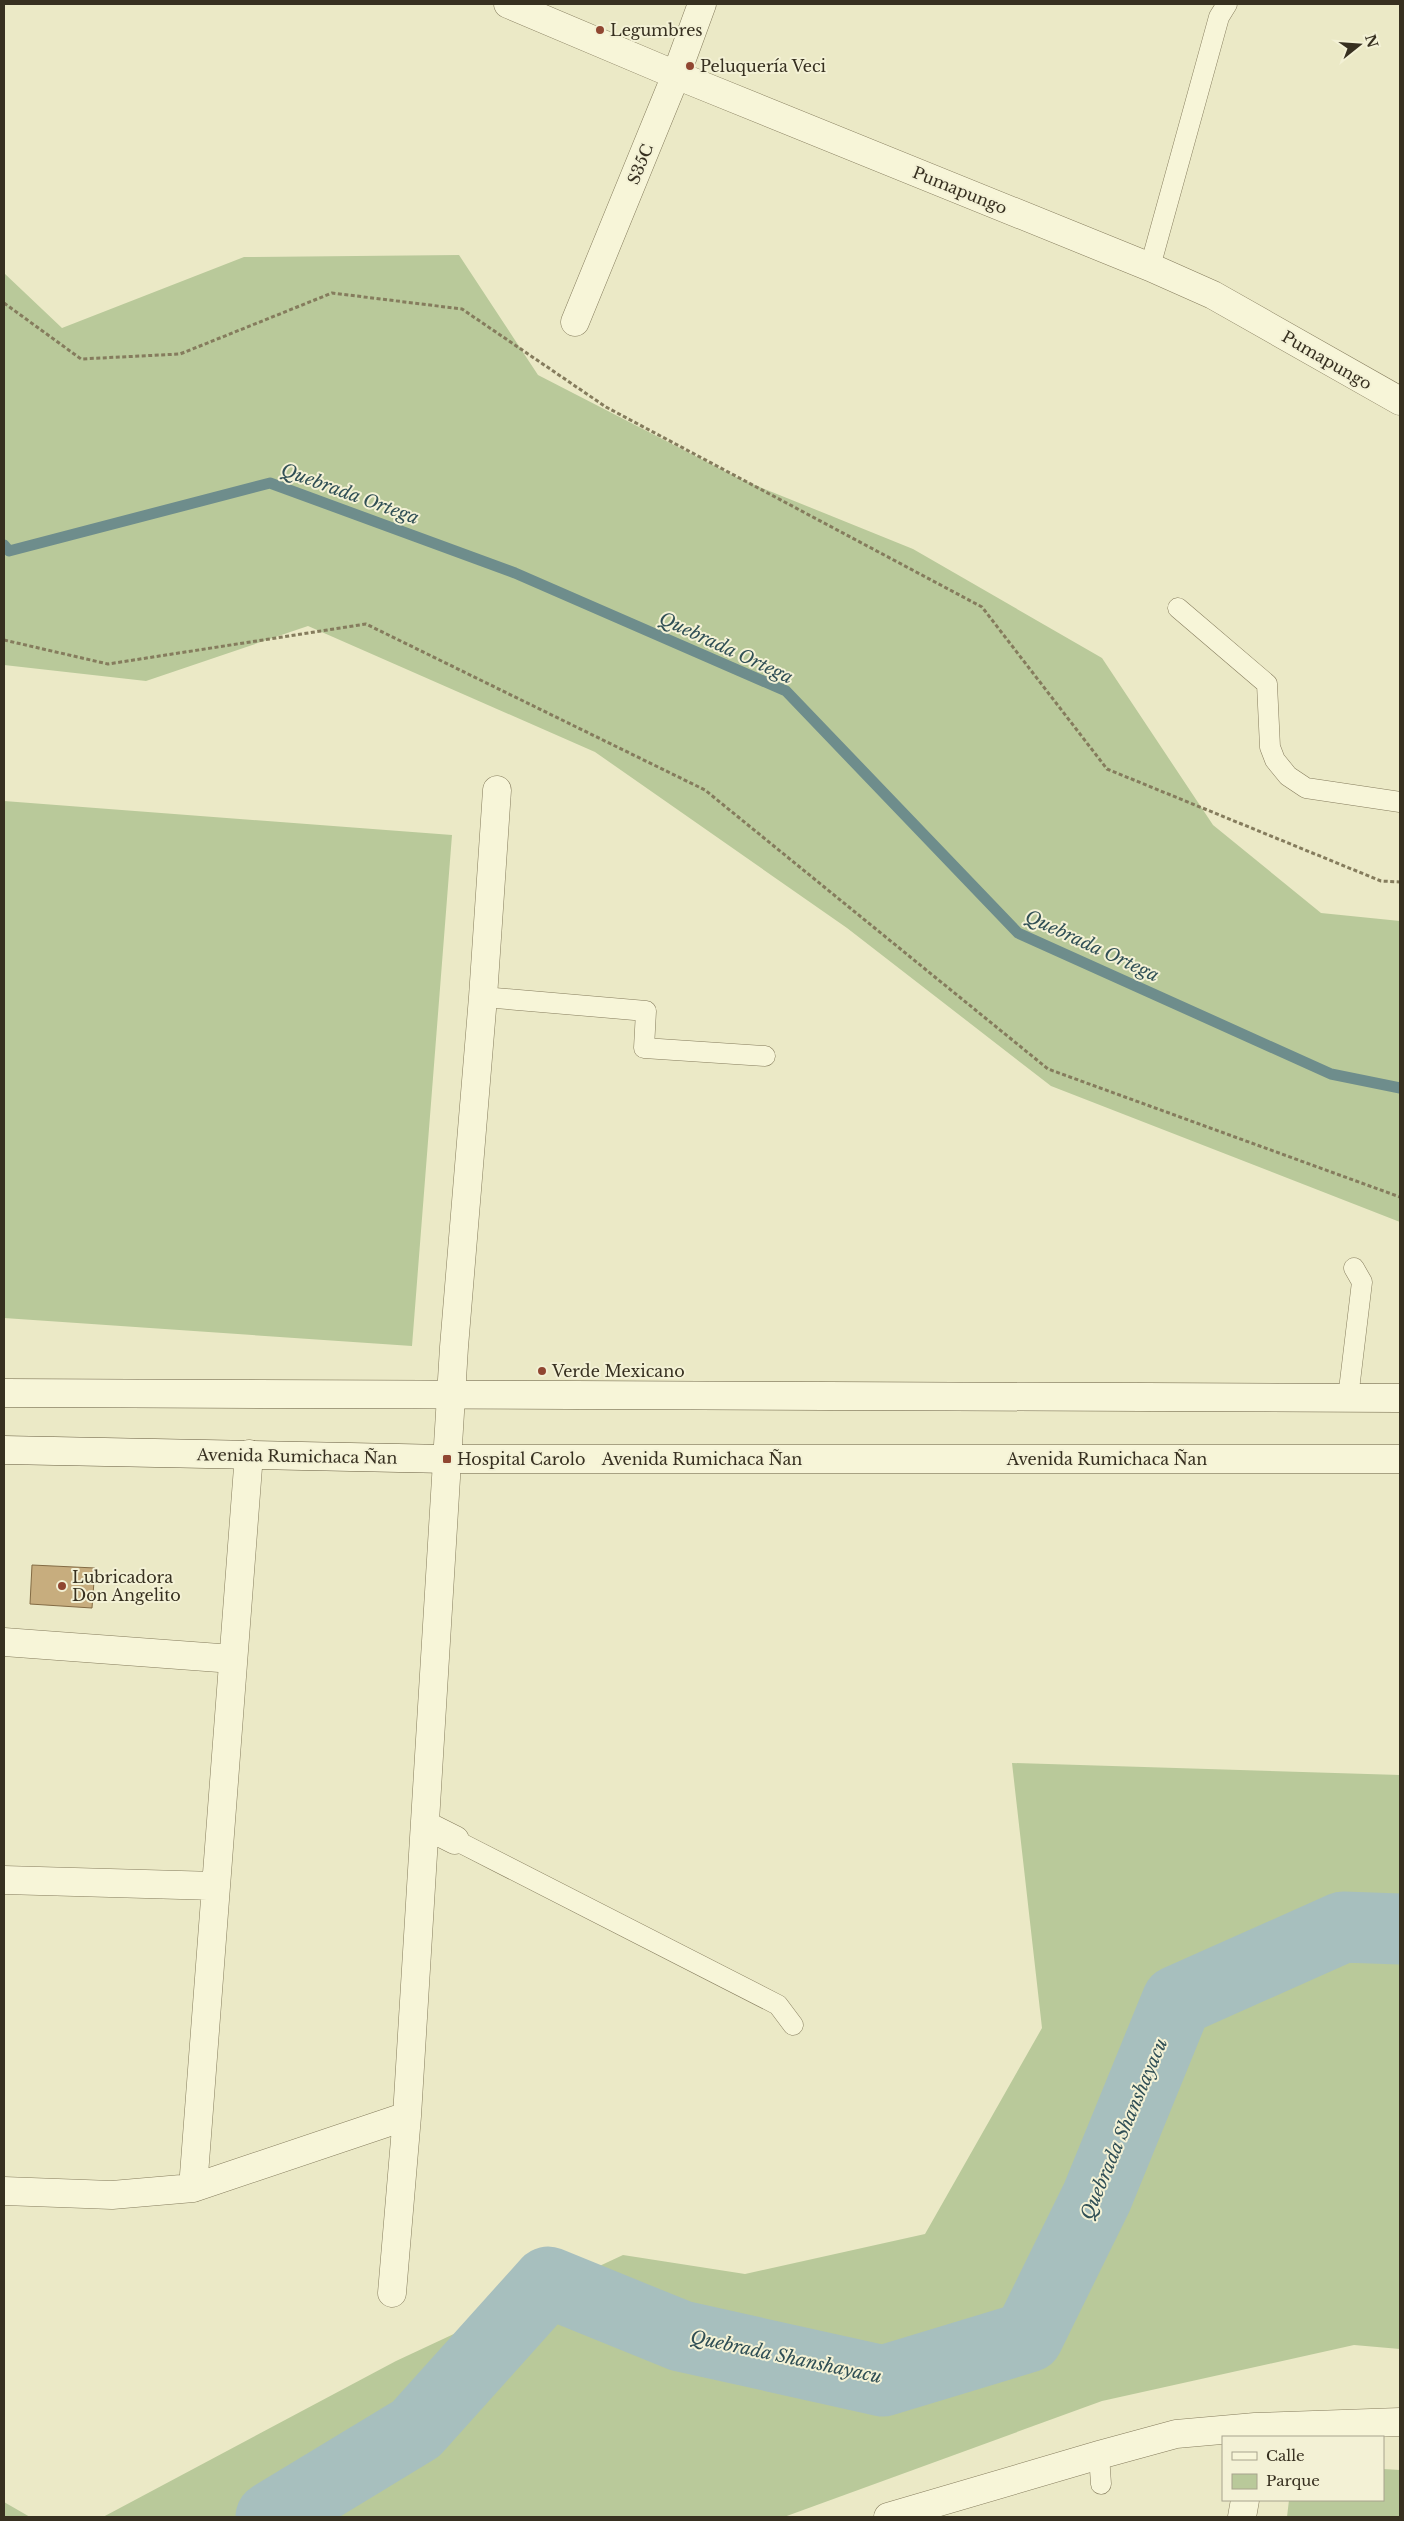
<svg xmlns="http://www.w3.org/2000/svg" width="1404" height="2521" font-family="'Libre Baskerville',serif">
	<rect width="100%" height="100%" fill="#ebe9c6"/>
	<path fill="#b9c99a" d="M459,255L538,375L740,479L913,549L1102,658L1213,825L1321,913L1400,921V1222L1051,1086L847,928L595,752L308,626L146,681L4,665V273L62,328L244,257Z
		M4,801L452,835L412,1346L4,1318Z
		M1012,1763L1400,1775V2349L1354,2345L1102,2401L784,2517H103L396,2361L623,2255L745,2274L925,2234L1042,2028Z
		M1383,2469L1400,2470V2517H1287L1289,2500H1383Z
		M4,2502L30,2517H4Z"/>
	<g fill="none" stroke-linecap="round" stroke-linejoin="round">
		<path stroke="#6e8d8c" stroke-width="11" d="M4,545L9,551L270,483L515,573L786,691L1018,933L1331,1074L1400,1088"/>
		<path stroke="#a7bfbe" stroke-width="71" d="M271,2517L416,2429L548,2282L681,2336L883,2381L1028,2337L1097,2197L1177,2001L1343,1927L1400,1929"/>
	</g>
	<path fill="#c7ad7e" stroke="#836b44" d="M32,1565L95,1568L92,1608L30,1604Z"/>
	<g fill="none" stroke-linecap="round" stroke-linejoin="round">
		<g stroke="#857c5d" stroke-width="21">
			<path id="lane" d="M1150,267L1219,17L1227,4
				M1178,608L1267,684L1270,747L1275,760L1288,776L1306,788L1400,802
				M483,997L646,1011L644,1048L765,1056
				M1348,1398L1362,1282L1354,1268
				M455,1840L778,2005L793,2025
				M1099,2455L1101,2484"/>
		</g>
		<g stroke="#857c5d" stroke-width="29">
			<path id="street" d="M508,4L676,75L1150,267L1213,295L1400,401
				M575,322L676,75L702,4
				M4,1642L233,1659
				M425,1825L455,1840
				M4,1880L216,1886
				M193,2188L249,1454
				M4,2191L112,2195L193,2188L407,2116
				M392,2293L407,2116L454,1347L483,997L497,790
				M888,2517L1099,2455L1176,2434L1255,2427L1400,2422
				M1242,2517L1245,2500"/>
		</g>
		<g stroke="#675d40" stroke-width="29">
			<path id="secondary" d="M4,1393L1400,1398
				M4,1450L447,1459H1400"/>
		</g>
		<path stroke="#857c5d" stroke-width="3" stroke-dasharray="4 2.5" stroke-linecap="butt" d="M4,303L81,359L180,354L332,293L462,309L606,407L982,607L1107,769L1381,881L1400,882
			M4,640L108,664L366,624L705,790L1048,1069L1400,1197"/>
		<use href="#lane" stroke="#f7f5d8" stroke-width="20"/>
		<use href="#street" stroke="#f7f5d8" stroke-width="28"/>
		<use href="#secondary" stroke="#f7f5d8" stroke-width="28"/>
	</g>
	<g fill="#904631" stroke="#f3f1d5" stroke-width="2">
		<circle cx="600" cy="30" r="5"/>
		<circle cx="690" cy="66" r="5"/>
		<circle cx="542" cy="1371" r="5"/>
		<rect x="442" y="1454" width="10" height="10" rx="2.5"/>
		<circle cx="62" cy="1586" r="5"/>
	</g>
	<g text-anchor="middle" stroke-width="4" stroke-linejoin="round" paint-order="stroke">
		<g font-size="16" fill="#373020" stroke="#f3f1d5" text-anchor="start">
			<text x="610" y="36">Legumbres</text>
			<text x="700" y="72">Peluquería Veci</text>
			<text x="552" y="1377">Verde Mexicano</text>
			<text x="457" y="1465">Hospital Carolo</text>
			<text x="72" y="1583">Lubricadora<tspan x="72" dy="18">Don Angelito</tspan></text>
		</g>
		<g font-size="16" fill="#373020" stroke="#f3f1d5">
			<text transform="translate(640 164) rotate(-68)" y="6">S35C</text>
			<text transform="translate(960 190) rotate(22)" y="6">Pumapungo</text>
			<text transform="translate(1327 360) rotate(30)" y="6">Pumapungo</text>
			<text transform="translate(297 1456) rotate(1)" y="6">Avenida Rumichaca Ñan</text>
			<text x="702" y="1465">Avenida Rumichaca Ñan</text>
			<text x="1107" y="1465">Avenida Rumichaca Ñan</text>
		</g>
		<g font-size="18" font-style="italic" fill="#304f55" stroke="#f3f1d5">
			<text transform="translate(350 494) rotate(20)" y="6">Quebrada Ortega</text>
			<text transform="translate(726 648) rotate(25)" y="6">Quebrada Ortega</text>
			<text transform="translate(1092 946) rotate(25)" y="6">Quebrada Ortega</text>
			<text transform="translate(1124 2129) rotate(-67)" y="6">Quebrada Shanshayacu</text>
			<text transform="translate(786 2357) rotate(12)" y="6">Quebrada Shanshayacu</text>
		</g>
	</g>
	<rect width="1404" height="2521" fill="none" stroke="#373020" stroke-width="10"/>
	<rect x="1222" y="2436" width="162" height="65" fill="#f3f1d5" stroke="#a8a48d"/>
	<rect x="1232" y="2452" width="25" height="8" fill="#f7f5d8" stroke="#a8a48d"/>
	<text x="1266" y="2461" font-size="15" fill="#373020">Calle</text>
	<rect x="1232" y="2474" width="25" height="15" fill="#b9c99a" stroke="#a8a48d"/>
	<text x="1266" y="2486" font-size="15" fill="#373020">Parque</text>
	<g transform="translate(1359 45) rotate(73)" stroke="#f3f1d5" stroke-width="4" paint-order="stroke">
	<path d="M0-4L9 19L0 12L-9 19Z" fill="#373020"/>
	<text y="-8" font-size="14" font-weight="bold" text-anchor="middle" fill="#373020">N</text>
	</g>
</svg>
